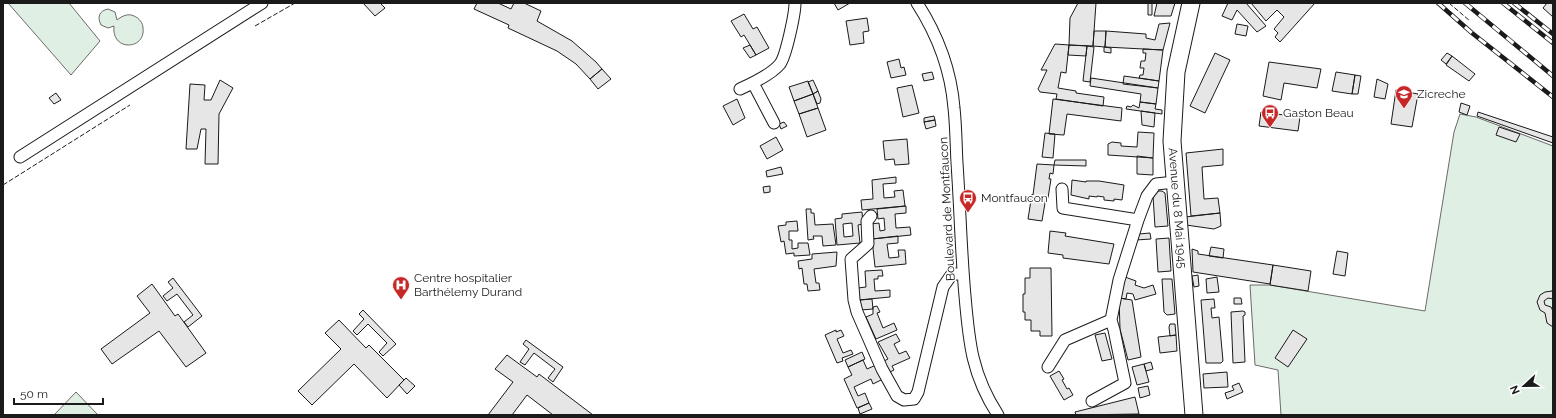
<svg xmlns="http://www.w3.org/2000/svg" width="1556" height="418" font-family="Raleway,sans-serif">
	<rect width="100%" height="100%" fill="#fff"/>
	<path fill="#e0efe3" stroke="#6a6a6a" d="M8,3H69L100,41L71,75Z
		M108,9L115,12L117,20C122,16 128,13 134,16C139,18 143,23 143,28C146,50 111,52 114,26L108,28L101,25C97,17 99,11 108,9Z
		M1460,114L1476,117L1553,146V415H1281L1278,370L1255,365L1250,285H1270L1425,311L1454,132Z
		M76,392L98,415H54Z"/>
	<path fill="#e6e6e6" stroke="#1a1a1a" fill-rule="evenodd" d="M363,3H380L385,8L375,16Z
		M477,3H498L511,9L514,3H524L541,11L537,21L572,41L596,62L602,69L590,79L576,64L557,51L508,28L509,25L474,9Z
		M834,3H850L838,10Z
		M1078,3H1104H1096L1093,46L1069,45L1070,18Z
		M1148,3H1152V15H1148Z
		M1157,3H1175L1171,16H1154Z
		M1228,3H1246L1266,26L1257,32L1237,10L1232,20L1222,16Z
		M1251,3H1315L1280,42L1275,37L1278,33L1274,29L1284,17L1277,10L1266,21Z
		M1547,3H1553V17L1543,8Z
		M744,14L753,29L757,27L769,48L756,55L744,35L741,37L731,21Z
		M867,18L869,31L863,32L864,43L850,45L846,21Z
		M1170,23L1163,50L1105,47L1106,31L1146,34V38L1155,40L1159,24Z
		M1237,24L1248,26L1246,36L1235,34Z
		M1094,31H1106L1105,47L1093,46Z
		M1055,44L1069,45L1066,73L1061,72L1058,88L1076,91V93L1104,97L1103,106L1056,99L1057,94L1040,92L1038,89L1047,70H1041Z
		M750,45L756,55L750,58L743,48Z
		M1069,45L1087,46L1086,56L1068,55Z
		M1087,46L1094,47L1090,82L1083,81Z
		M1104,47L1111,48V53L1104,52Z
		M1143,49L1163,50L1159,81L1139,78L1140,75H1143L1144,68H1140L1141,61H1145L1146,53H1143Z
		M1215,53L1230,60L1205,113L1190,106Z
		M1447,53L1452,56L1446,64L1441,60Z
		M1452,56L1475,74L1469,81L1446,65Z
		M899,59L901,68L904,67L906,75L891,78L887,62Z
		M1269,62L1321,69L1317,88L1284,83L1281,100L1263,96Z
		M602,69L611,79L598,89L590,79Z
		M932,72L934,79L924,81L922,74Z
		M1336,72L1355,75L1352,94L1332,91Z
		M1355,75L1361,76L1358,94H1352Z
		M1124,76L1159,81L1158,88L1123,84Z
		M1091,78L1158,88L1156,104L1140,102L1141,94L1090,86Z
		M1377,79L1388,84L1385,99L1374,97Z
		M220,80L233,88L219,114L218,164H205L206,129H201L197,149H186L190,84L205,85L204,100H211Z
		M813,80L818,91L813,94L808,82Z
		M808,81L813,94L794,101L789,87Z
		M912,85L919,113L903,117L897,88Z
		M1396,90L1418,94L1412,127L1391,124Z
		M818,91L821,99L820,103L817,104L813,94Z
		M56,93L61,100L54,104L49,98Z
		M813,94L818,108L799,114L794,101Z
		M737,99L745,118L733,125L723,106Z
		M1053,99L1122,108L1121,121L1067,114L1064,135L1049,134Z
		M1140,102L1156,104L1155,109L1162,110V114L1126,109L1127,106L1131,107L1133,105L1139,108Z
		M1461,103L1470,106L1467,115L1459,112Z
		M818,108L826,130L807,137L799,114Z
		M1141,111L1155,113L1154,127L1142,125Z
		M1261,112L1300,117L1298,131L1259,126Z
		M1478,112L1553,137V143L1477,116Z
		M934,116L935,120L924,122V118Z
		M935,120L936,126L926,129L924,122Z
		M784,122L787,126L781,129L779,124Z
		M1499,127L1520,134L1516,142L1496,135Z
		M1138,132L1154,133L1153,158L1108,155V144L1112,142L1121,143V146L1137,147Z
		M1045,133L1055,134L1053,158L1042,157Z
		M776,137L783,150L767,159L760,146Z
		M907,139L909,164L895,165L894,159L885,160L883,141Z
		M1223,149V165L1202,167L1204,199L1218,198L1220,213L1191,216L1186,153Z
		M1137,156L1153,158V175L1137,174Z
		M1055,160H1086V166L1054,165Z
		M1037,164L1054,165L1053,174L1050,173L1049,179H1051L1048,198L1046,197L1042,221L1028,219L1032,194L1033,195Z
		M781,167L783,174L767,177L766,171Z
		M896,177V183L883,184L884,198L895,197L894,191L903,190L905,206L862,210L861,200L873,199L872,180Z
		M1072,180L1086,182V181H1099L1124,185L1122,200L1114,199V201L1104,200V197L1097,196V197L1089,196V199L1071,195Z
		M770,186V192L764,193L763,187Z
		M1157,191H1162L1165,193L1168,226L1155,227L1153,196Z
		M906,206V213L895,214L896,228L910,227L911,235L872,239L871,224L879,223L880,231L885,230L884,218L878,219L877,209Z
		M806,209H811V213H814L815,225L833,224L836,245L823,246L822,236H813L814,239L808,240Z
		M862,212L863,224L858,225L860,243L837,245L835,219L842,218V214ZM852,223L853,236L844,237L843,224Z
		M1220,213L1221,226L1214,229L1186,225L1185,217Z
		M797,221L798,231H789V240H792V249L798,248V243H808L810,255L794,256V253L786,254L784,241L781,242L778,226L786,225V222Z
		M1050,231L1066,233L1065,236L1114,244L1109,264L1063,258V255L1048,253Z
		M1150,233L1151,239L1136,240L1139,234Z
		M898,236V243L887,244L889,258L899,257L898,250H905L906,264L875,267L872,239Z
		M1169,238L1171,271L1158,272L1156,239Z
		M1211,247L1224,249L1223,258L1209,256Z
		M1192,249L1198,251V254L1273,265L1270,284L1193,272Z
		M1337,251L1348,253L1345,276L1333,274Z
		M837,252L836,266L814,269L816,283H819L820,290L808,291L807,284H804L802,268L799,269L798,261L812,259V254Z
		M1273,265L1311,271L1308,291L1270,285Z
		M1030,268H1051L1052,336H1040V331H1031V320H1025V312H1023V294H1025V278H1030Z
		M882,270L883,276H878V279H874L875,291L890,290V297L859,300L858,288L866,287L865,271Z
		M1198,275L1199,286L1194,287L1192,276Z
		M1125,277L1136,281L1135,285L1144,288L1153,285L1156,294L1135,300L1133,294L1127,293L1126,299L1119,298Z
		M1217,277L1219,292L1207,293L1206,279Z
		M173,278L202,316L188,327L184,322L193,315L177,294L167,301L163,296L173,288L168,282Z
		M1162,279H1172L1175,314L1167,315L1164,312Z
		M152,284L175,316L178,314L206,353L186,367L159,331L112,364L101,349L150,313L137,296Z
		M1553,289V299L1548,298L1544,301L1545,305L1551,307L1553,311V327L1547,323L1545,313L1540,310L1537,302L1540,295L1545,292L1552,291Z
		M1119,298L1132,300L1141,357L1128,360L1120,329Z
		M1234,298H1241L1242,304H1234Z
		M872,299L873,309L861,310L860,300Z
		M1214,299L1215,308H1211L1212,318L1219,317L1223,361L1221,363H1206L1201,300Z
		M877,306L880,312L877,313L883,328L894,323L897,330L876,339L866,317L873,314V307Z
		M363,310L396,344L383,356L379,352L387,343L368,324L357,335L353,331L364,319L359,314Z
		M1243,311L1245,312V315L1243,316L1245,362L1233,363L1231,312Z
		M339,320L366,348L369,345L404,380L387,398L354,364L312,405L298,391L341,349L325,333Z
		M1170,324H1175L1176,335L1170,336L1169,327Z
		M836,330V332L841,330L844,336L837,339L843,353L851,350L853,354L842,358L843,361L837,363L825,335Z
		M1293,330L1307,339L1288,367L1275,358Z
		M1105,333L1112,359L1102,361L1095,335Z
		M896,334L900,341L894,344L899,354L906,351L910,358L892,366L894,370L890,372L884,361L888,359L878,342Z
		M1176,335L1177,351L1160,353L1158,337Z
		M526,340L563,367L553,382L548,378L555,369L534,353L525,365L520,362L529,349L523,344Z
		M862,352L865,359L848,367L845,360Z
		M507,355L537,377L539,374L593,415H553L527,395L512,415H488L513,382L495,369Z
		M863,360L867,369L876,365L883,379L873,384L871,379L854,387L858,396L865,393L869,403L857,408L844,379L852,375L848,367Z
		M1151,362L1153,369L1146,371L1144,364Z
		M1144,364L1149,382L1137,385L1132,367Z
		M1059,371L1064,379L1062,380L1067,389L1069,388L1073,395L1064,400L1050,376Z
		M1227,372L1228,387L1204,388L1203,374Z
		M406,378L415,386L407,394L399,385Z
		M1239,383L1243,392L1227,399L1225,393L1234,390L1232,386Z
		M1148,386L1150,395L1140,398L1138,388Z
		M1135,397L1139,414L1076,415L1075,412Z
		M869,403L872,409L860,414L858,408Z"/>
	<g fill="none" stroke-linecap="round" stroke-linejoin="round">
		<g stroke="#1a1a1a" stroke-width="13">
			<path id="minor" d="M917,3C937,34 951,71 954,108C956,126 956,145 957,163C960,207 961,252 965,296C969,343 972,375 998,415
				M753,83L774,123
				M740,89C751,84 772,74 780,64C786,56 795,14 795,3
				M20,157L262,3
				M1062,189L1063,208L1138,220L1147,196L1156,184L1175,182
				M871,216L867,221L868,244L851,259L854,300L857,312L882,369L897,396L904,400L914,399L918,392L943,287L952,274H963
				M1048,367L1065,340L1111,320
				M1092,401L1125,383L1114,330L1111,320L1119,280L1138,220"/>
		</g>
		<g stroke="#1a1a1a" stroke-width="19">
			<g id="primary">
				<path id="s1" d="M1191,3L1176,72L1172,141L1194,415"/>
			</g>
		</g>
		<use href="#minor" stroke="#fff" stroke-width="11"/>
		<use href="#primary" stroke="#fff" stroke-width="17"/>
		<g stroke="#1a1a1a" stroke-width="4.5">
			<path id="rail" d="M1438,3L1472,33L1553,97
				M1465,3L1553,76
				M1503,3L1553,43
				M1514,3L1553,34"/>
		</g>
		<use href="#rail" stroke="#fff" stroke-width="3" stroke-dasharray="9" stroke-linecap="butt"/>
		<path stroke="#1a1a1a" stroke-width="1" stroke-dasharray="5 2" stroke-linecap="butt" d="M1449,3L1470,21
			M255,26L295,3
			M3,185L130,105"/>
	</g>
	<defs>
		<g id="school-pin" transform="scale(0.9)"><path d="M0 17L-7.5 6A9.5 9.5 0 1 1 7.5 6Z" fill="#c62828" stroke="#fff"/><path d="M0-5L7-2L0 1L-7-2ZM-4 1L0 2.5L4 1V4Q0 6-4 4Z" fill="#fff"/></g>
		<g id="bus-pin" transform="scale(0.9)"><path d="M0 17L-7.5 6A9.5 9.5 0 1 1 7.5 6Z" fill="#c62828" stroke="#fff"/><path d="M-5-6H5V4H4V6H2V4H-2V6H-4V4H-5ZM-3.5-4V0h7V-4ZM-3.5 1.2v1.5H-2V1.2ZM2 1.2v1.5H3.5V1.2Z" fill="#fff"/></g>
		<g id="hospital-pin" transform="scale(0.9)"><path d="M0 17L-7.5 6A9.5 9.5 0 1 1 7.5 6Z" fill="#c62828" stroke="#fff"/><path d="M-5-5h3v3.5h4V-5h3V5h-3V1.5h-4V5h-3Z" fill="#fff"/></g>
	</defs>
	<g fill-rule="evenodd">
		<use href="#school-pin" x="1404" y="94"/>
		<use href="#bus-pin" x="1270" y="113"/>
		<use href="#bus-pin" x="968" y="198"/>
		<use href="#hospital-pin" x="401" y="285"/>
	</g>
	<g text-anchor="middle" stroke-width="3" stroke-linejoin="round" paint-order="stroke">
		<g font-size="12" fill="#1a1a1a" stroke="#fff" text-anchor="start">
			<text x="1417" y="98">Zicreche</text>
			<text x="1283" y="117">Gaston Beau</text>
			<text x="981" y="202">Montfaucon</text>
			<text x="414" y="282">Centre hospitalier<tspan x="414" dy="14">Barthélemy Durand</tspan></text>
		</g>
		<g font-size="12" fill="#1a1a1a" stroke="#fff">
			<text dy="4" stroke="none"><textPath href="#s1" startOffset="207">Avenue du 8 Mai 1945</textPath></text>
			<text transform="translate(947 209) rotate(-93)" y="4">Boulevard de Montfaucon</text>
		</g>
	</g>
	<rect width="1556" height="418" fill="none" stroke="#1a1a1a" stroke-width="8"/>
	<g transform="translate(1524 386) rotate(248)" stroke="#ffffff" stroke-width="3" paint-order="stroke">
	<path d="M0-3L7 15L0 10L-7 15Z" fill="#1a1a1a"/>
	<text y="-6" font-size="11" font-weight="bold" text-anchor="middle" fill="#1a1a1a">N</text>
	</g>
	<path d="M14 398v6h89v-6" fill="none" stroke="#1a1a1a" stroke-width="2"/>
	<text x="20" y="398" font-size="12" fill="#1a1a1a" stroke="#ffffff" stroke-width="3" paint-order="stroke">50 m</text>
</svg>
